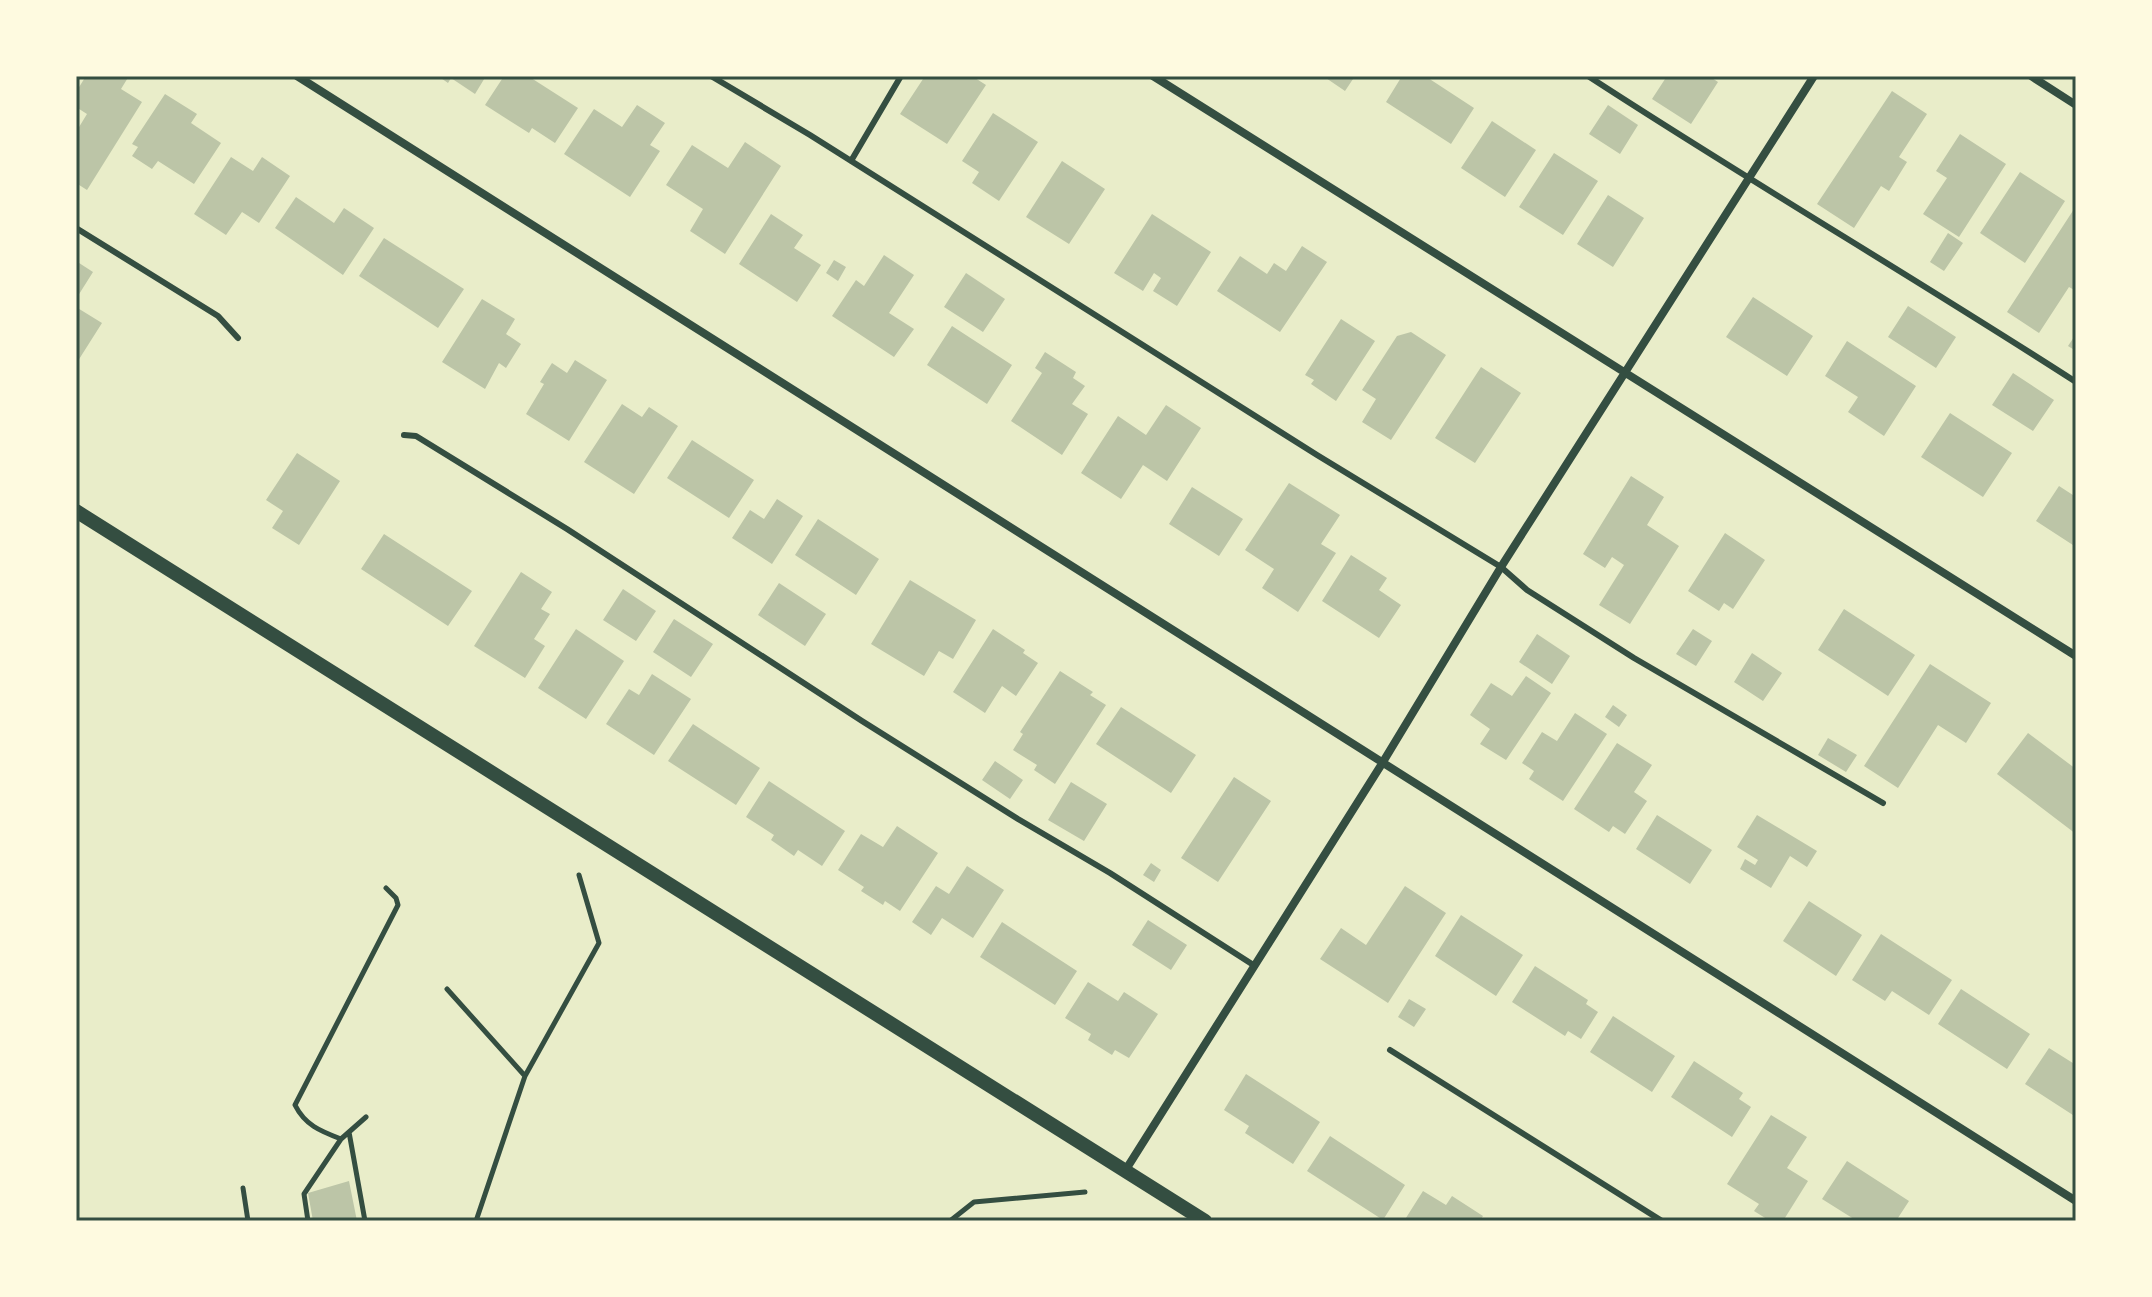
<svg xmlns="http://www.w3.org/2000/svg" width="2152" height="1297" font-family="'PT Sans',sans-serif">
	<rect width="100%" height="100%" fill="#e9edc9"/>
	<path fill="#bcc5a7" d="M86,76H129L121,89L142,102L87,190L76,183V132L87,114L76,107V92Z
		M438,76H486L475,94L451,78L448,83Z
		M504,76H528L578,108L555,143L532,128L529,133L485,105Z
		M925,76H972L986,85L947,144L900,114Z
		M1323,76H1355L1345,91Z
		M1402,76H1425L1474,108L1451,144L1386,102Z
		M1667,76H1709L1718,82L1691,124L1652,99Z
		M1892,91L1927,114L1899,157L1907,162L1889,191L1881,186L1854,228L1817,204Z
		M165,94L197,114L191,123L221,143L194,184L158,161L152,169L132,156L138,147L132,144Z
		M637,105L665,123L650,145L660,151L630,197L564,154L594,109L622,127Z
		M1608,105L1638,125L1620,154L1589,134Z
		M993,113L1038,142L999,201L972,183L979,172L962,161Z
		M1492,121L1536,150L1505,197L1461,168Z
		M1960,134L2006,164L1959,237L1923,214L1947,178L1936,171Z
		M745,142L781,166L725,254L690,231L703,209L666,185L692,145L728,168Z
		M1554,153L1598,181L1563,235L1519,207Z
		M231,157L253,171L262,157L290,176L259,223L242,212L226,235L194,214Z
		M1062,161L1105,189L1069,244L1026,217Z
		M2020,172L2065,201L2025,263L1980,233Z
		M1608,195L1644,218L1613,267L1577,244Z
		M296,197L334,223L344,208L374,228L343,275L275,228Z
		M2076,206V291L2069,287L2039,333L2007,312Z
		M771,214L803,235L794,248L821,265L797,302L739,264Z
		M1152,214L1211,252L1177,306L1153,291L1161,278L1154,273L1143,291L1114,273Z
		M1948,233L1963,243L1944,271L1930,262Z
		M384,238L464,289L438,328L359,276Z
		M1302,246L1327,262L1280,332L1217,291L1240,256L1267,274L1274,263L1286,271Z
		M884,255L914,275L889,313L914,329L894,357L832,316L856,280L864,286Z
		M834,260L846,267L838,281L826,273Z
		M76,261L93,272L76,299Z
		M966,273L1005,299L983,332L944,307Z
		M1753,297L1813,336L1787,376L1726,337Z
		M482,299L515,319L506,334L521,344L506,368L499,363L485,389L442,362Z
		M1908,306L1956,337L1936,368L1888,337Z
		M76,307L102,323L76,364Z
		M1341,319L1375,341L1336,401L1311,384L1314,380L1305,375Z
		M952,326L1012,365L987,404L927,365Z
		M1411,332L1446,355L1391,440L1362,422L1376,399L1362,390L1397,336Z
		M2076,334V351L2068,346Z
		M1847,341L1916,386L1884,436L1848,412L1858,397L1825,376Z
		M1045,352L1076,372L1073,378L1085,386L1072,404L1088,414L1062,455L1011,421L1042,373L1035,368Z
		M575,360L607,380L569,441L526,414L544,384L540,382L552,363L567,373Z
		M1481,367L1521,393L1475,463L1435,438Z
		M2013,373L2054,400L2033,431L1992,405Z
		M622,404L642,417L649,407L678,426L634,494L584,462Z
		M1166,405L1201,428L1167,481L1143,465L1121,499L1081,473L1118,416L1146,435Z
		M1950,413L2012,453L1983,497L1921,457Z
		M692,440L754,480L729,518L667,478Z
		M297,453L340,481L299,545L272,528L283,511L266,500Z
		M1631,476L1664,497L1647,525L1679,546L1630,624L1599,605L1624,565L1612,557L1605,568L1583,554Z
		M1289,483L1340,515L1321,544L1336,553L1298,612L1262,588L1274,569L1245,550Z
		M2059,486L2076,497V547L2036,521Z
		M1192,487L1243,519L1219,556L1169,524Z
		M777,499L803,516L772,564L732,538L750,510L764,519Z
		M818,519L879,559L856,595L795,555Z
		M1725,533L1765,560L1733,609L1724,603L1719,611L1688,591Z
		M384,534L472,591L448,626L361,569Z
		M1351,555L1387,578L1379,590L1401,605L1379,638L1322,601Z
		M521,572L552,592L541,609L550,614L534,639L545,646L525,678L474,646Z
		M910,580L976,620L953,659L939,651L924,676L871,644Z
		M779,583L826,614L805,646L758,615Z
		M623,589L656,611L636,641L603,620Z
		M1844,609L1915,655L1888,696L1818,650Z
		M674,619L713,644L691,677L653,652Z
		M576,629L624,661L586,719L538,688Z
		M993,629L1025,650L1023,653L1038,663L1016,696L1002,686L985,713L953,692Z
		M1693,629L1712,641L1696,666L1676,654Z
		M1537,634L1570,656L1552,684L1519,662Z
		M1752,653L1782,673L1763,701L1734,682Z
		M1930,664L1991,703L1966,743L1938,725L1898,788L1864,766Z
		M1060,671L1093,692L1090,695L1106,705L1055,784L1034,770L1037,765L1013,750L1023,734L1020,732Z
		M652,674L691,699L654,755L606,724L629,689L639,695Z
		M1526,676L1551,693L1506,760L1480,744L1490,729L1470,715L1491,683L1512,696Z
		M1613,705L1627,715L1619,727L1605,717Z
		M1121,707L1196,755L1171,793L1096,744Z
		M1575,713L1607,734L1563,801L1529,779L1534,771L1522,763L1542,732L1557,741Z
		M693,724L760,768L736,805L668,761Z
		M2028,733L2076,769V834L1997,774Z
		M1828,738L1857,755L1846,772L1818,755Z
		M1617,743L1652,765L1634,792L1647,801L1625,834L1613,826L1609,832L1574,809Z
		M995,761L1023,780L1010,799L982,780Z
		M1234,777L1271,801L1218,882L1181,858Z
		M769,781L845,831L822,866L798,850L794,856L771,840L774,835L746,817Z
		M1071,782L1107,804L1084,841L1048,820Z
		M1657,815L1712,850L1690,884L1636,849Z
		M1757,815L1817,851L1807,867L1790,856L1771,888L1740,869L1745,859L1755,865L1758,860L1737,847Z
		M897,826L938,853L900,911L885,901L883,905L861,891L864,887L838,870L861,834L883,847Z
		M1151,863L1161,870L1154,882L1143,875Z
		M967,866L1004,890L973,938L942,918L931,935L912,922L936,886L949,894Z
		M1405,886L1446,913L1388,1003L1320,959L1341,928L1366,945Z
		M1809,901L1862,935L1836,976L1783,941Z
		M1461,915L1523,955L1496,996L1435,956Z
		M1148,920L1187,945L1171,970L1132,945Z
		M1002,922L1077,971L1055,1005L980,957Z
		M1881,934L1952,980L1929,1015L1892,991L1885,1001L1852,980Z
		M1535,966L1588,1000L1586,1004L1598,1012L1581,1039L1568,1031L1565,1036L1512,1002Z
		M1088,982L1118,1001L1124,992L1158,1014L1129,1058L1115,1050L1112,1055L1088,1040L1091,1034L1065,1018Z
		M1961,989L2030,1034L2007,1069L1938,1024Z
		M1409,999L1426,1009L1414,1027L1398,1017Z
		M1613,1016L1675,1056L1652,1092L1590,1052Z
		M2049,1048L2076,1065V1117L2025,1084Z
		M1694,1061L1743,1093L1739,1099L1751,1107L1732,1137L1671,1097Z
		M1246,1074L1320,1122L1293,1164L1245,1133L1249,1126L1224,1110Z
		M1771,1115L1807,1137L1787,1168L1808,1181L1783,1221H1770L1754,1211L1759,1204L1727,1184Z
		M1330,1136L1405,1185L1383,1220L1307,1171Z
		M1847,1161L1909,1201L1896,1221H1857L1822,1199Z
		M349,1181L357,1221H313L308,1193Z
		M1423,1191L1446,1205L1452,1196L1483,1216L1480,1221H1404Z"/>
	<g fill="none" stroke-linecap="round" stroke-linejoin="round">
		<path stroke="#344e41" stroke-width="5" d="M447,989L525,1076L476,1221
			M525,1076L599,943L579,875
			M366,1117L341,1139C320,1131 305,1125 295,1105L398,905L396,898L386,888
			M349,1132L365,1221
			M243,1188L248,1221
			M308,1221L304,1194L341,1139
			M950,1221L974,1202L1085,1192"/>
		<path stroke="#344e41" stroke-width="6" d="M711,76L810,135L1317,455L1501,567L1527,590L1634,658L1883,803
			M1588,76C1749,181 1915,278 2076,382
			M851,161L901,76
			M76,228L218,316L238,338
			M404,435L416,436L567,529L862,721L1018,819L1110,873L1255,966
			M1390,1050L1662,1221"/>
		<path stroke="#344e41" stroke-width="8" d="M297,76L2076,1201
			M1153,76L2076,656
			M2031,76L2076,105
			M1125,1171L1383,762L1501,567L1814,76"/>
		<path stroke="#344e41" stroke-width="14" d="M76,511L1205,1221"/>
	</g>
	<rect width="2152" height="1297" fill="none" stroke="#fefae0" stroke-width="156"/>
	<rect x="78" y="78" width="1996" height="1141" fill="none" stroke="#344e41" stroke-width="3"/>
</svg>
